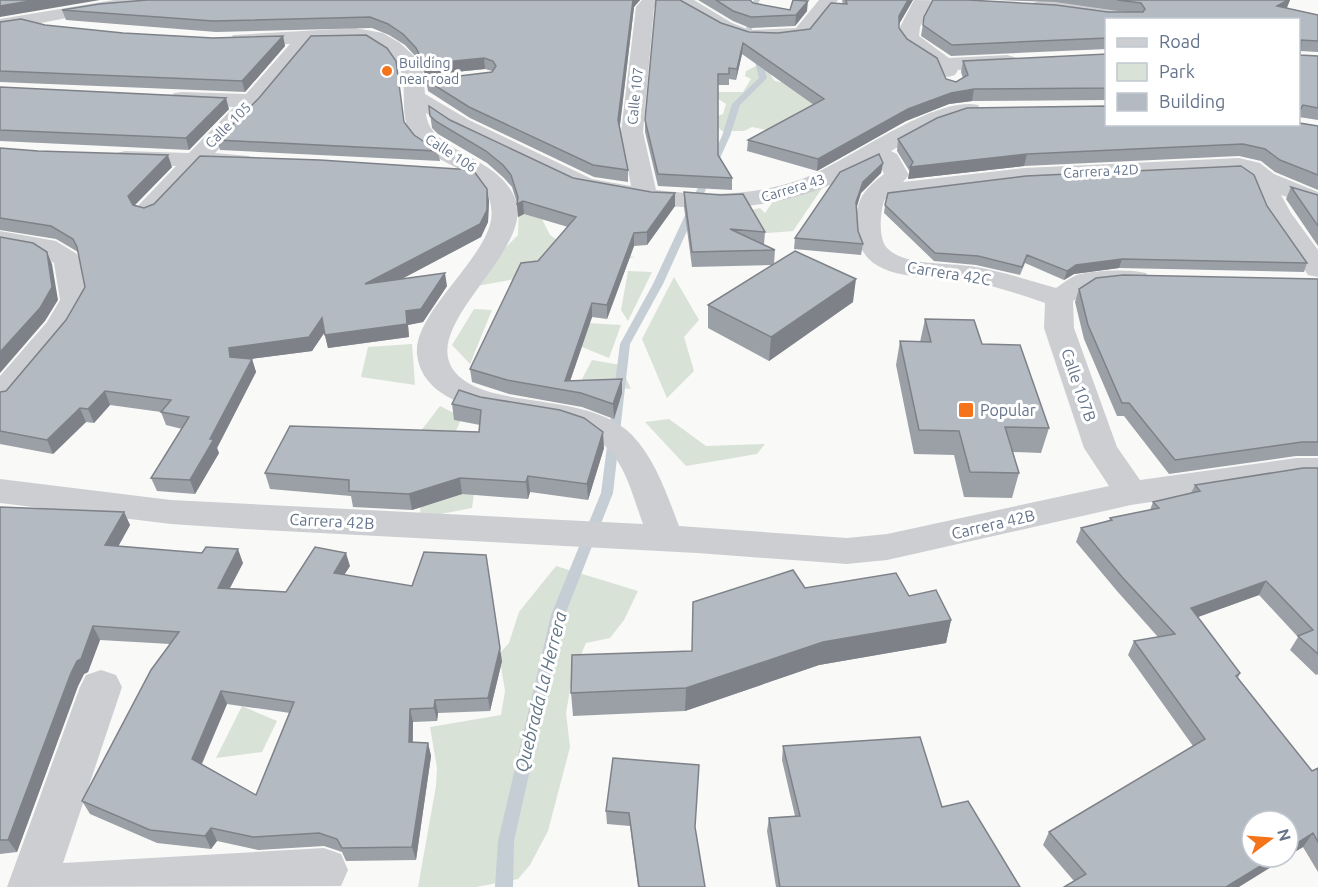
<svg xmlns="http://www.w3.org/2000/svg" width="1318" height="887" font-family="Ubuntu,sans-serif">
	<rect width="100%" height="100%" fill="#f9f9f7"/>
	<path fill="#d9e2d7" d="M756,66L771,67V76L775,81L802,86L819,109L809,107L767,130L752,127L744,131H722L717,126L715,117L723,114L726,104L717,98L718,92H743L751,79L745,76L746,71Z
		M825,184L793,231L768,233L750,228L751,210L760,208L765,213L774,200Z
		M519,205L540,215L550,235L565,245L635,257L477,286L501,252L518,235Z
		M628,271L652,272L628,321L621,310Z
		M674,277L699,320L684,337L694,371L667,398L642,339Z
		M474,309L492,310L470,364L452,345Z
		M588,323L621,325L609,358L555,336Z
		M412,344L415,385L361,377L368,347Z
		M592,360L620,365L631,389L580,383Z
		M440,406L462,417L444,458L417,436Z
		M669,419L706,446L765,444L757,454L686,466L645,422Z
		M422,462L474,494L472,508L420,518Z
		M556,566L638,591L624,620L610,638L586,643L573,673L566,713L570,747L548,831L530,865L518,879L476,887H418L436,786L437,768L430,727L501,715L505,691L499,654L509,643L519,612Z
		M242,706L277,721L262,752L216,758Z"/>
	<g fill="none" stroke-linecap="round" stroke-linejoin="round">
		<path fill="#c5ced5" fill-rule="evenodd" d="M754,0H760L756,6L752,30L749,32L746,30L750,6Z
			M752,49L759,51L767,78L740,105L730,136L663,284L630,344L613,493L565,615L514,841L513,887H495L498,841L551,615L601,493L620,344L653,284L722,136L732,104L759,78Z"/>
		<path fill="#ccced2" fill-rule="evenodd" d="M114,0H201L198,4L192,5L87,14L0,31V19Z
			M642,0H661L654,8L643,132L656,190C707,196 754,196 802,179C846,163 934,95 978,105L981,110L978,115L924,132L891,151L897,154L909,175L903,182L1024,168L1239,158L1260,163L1274,174L1318,192V208L1281,195L1291,213L1318,250V277L1308,275L1266,213L1253,181L1239,172L1024,182L885,199C880,210 878,239 887,248C905,267 951,262 976,267C1003,272 1029,280 1056,288C1062,284 1069,278 1077,275C1093,270 1129,269 1146,273L1150,279L1146,285L1091,290L1073,301L1074,328L1117,447L1140,480L1296,458H1318V480H1296L1131,505L887,560L847,564L697,553L245,529L171,524L0,503V479L171,500L643,524C634,500 626,465 606,447C594,437 581,429 567,425C523,414 424,416 417,354C413,314 484,261 491,220C498,171 440,169 415,141C392,113 418,74 386,51C364,34 337,41 312,44L260,106L215,153L249,156L253,161L249,166L241,168L202,167L156,215L147,218L138,215L134,210L176,166L117,163L113,158L117,153L125,151L189,153L234,107L182,104L174,103L171,98L174,93L182,92L246,94L290,44L240,45L233,43L230,39L233,35L355,28L383,33L400,43L414,56L423,72L425,94L469,120L592,179L631,186L621,132L636,7ZM426,113C458,133 492,149 527,165C543,173 559,183 576,189C596,196 618,199 638,202C723,215 801,209 875,161L879,163L884,174C865,189 857,197 856,222C855,284 922,275 965,281C993,285 1019,294 1045,303L1044,328L1084,448L1109,486L887,534L847,538L679,526C667,495 655,458 631,434C586,389 480,412 452,368C424,322 532,251 516,201C500,154 429,154 426,113Z
			M672,0H694L732,23L750,30L796,28L819,0H838L809,37C764,48 732,41 694,16C687,12 677,7 672,0Z
			M914,0L985,1L987,5L985,9L978,11L931,6L920,27L919,36L949,58L1007,55L1014,57L1017,61L1014,65L1007,67L958,70L955,75L948,77L941,75C930,59 910,53 899,37L900,27Z
			M1039,1L1087,3L1138,16L1140,20H1106L1087,15L1032,11L1030,7L1032,3Z
			M0,231L56,241L77,254L80,260L88,300L70,332L11,403L0,406V376L47,322L60,300L54,263L39,254L0,247Z
			M101,670L116,675L122,687L63,863L324,848L341,854L348,870L341,886L7,887L80,687L86,675Z"/>
	</g>
	<path fill="#9ba0a7" fill-rule="evenodd" d="M147,0H640L634,7L620,126L628,170V182L594,177L470,118L428,91L426,80L492,72V71L485,69L425,75L418,59L405,45L389,35L372,28L216,32L66,20L62,10Z
		M698,0H750L753,3L790,10L807,11L795,26L750,28L733,21Z
		M842,0H913L899,24V28L907,39L946,79L956,82L963,78L961,72L963,61L1107,54V100L972,101L949,104L906,121L817,171L747,151L748,140L814,105L742,54L736,80L729,79V85H718V155L732,178V190L658,186L645,132V120L721,23L749,32L778,33L810,29L843,4Z
		M995,0H1290L1287,8L1318,15V52L1300,51V55L1318,56V120L1299,117V20H1107V49L951,56L921,36L924,17L1125,12L1055,2Z
		M0,22L45,25L123,33L213,38L283,36L285,46L245,92L0,82Z
		M0,87L229,109L189,150L0,141Z
		M429,106L450,120L573,178L675,206L647,245L634,246L607,319L592,317L570,381L622,379V393L614,419L582,407L509,394L472,382L470,369L538,261L568,227L524,214L518,217L517,203L512,187L504,178L487,163L438,134L432,128Z
		M404,122L414,135L438,151L440,161L220,150L217,140Z
		M1318,126V190L1275,172L1261,161L1239,156L1024,166L908,179L910,172L897,151L898,139Z
		M0,148L172,167L135,205L144,208L487,189L489,201L488,222L481,237L401,279L447,286L423,322L408,325L409,337L328,348L324,332L312,351L251,359H252L256,372L217,448L219,453L195,494L157,491L151,478L182,429L166,425L161,412L110,405L94,423L86,422L53,454L0,444V392L6,391L66,320L85,287L78,252L56,239L0,230Z
		M883,163L881,173L861,193L856,208L858,231L863,244L861,255L794,249L795,238Z
		M1291,187L1318,195V246L1286,199Z
		M684,192L765,232L764,245L775,250L774,264L853,302L769,361L708,328V305L773,265L692,267L684,207Z
		M885,205L1267,206L1307,263L1304,272L1119,268L1074,274L1064,280L1025,263L1020,275L976,265L934,261L884,213Z
		M1318,279V456H1296L1169,474L1124,416H1117L1084,339L1075,302L1079,289Z
		M925,319L982,344L1049,428L1041,453L1013,452L1019,473L1012,498L964,497L954,455L914,454L896,365L900,341L920,342Z
		M459,390L604,448L588,500L530,492L528,499L462,494L412,510L353,507L351,496L270,489L265,473L479,432L480,425L454,420L452,404Z
		M1318,468V674L1316,675L1290,650L1298,637L1259,595L1198,617L1240,673L1238,678L1312,771L1318,768V872L1303,847L1288,856V821L1074,881L1043,845L1049,832L1193,746L1128,655L1134,641L1158,637L1117,591L1076,542L1081,528L1109,521L1110,518L1150,510L1153,502L1191,493L1195,485Z
		M0,507L124,512L130,525L118,547L243,563L230,588L286,592L350,566L344,575L502,661L490,711L438,713L437,721L413,722V742L428,743L431,756L416,860L346,861L342,852L324,846L258,850L217,841L211,849L157,843L90,814L82,801L170,644L100,640L88,672L84,674L78,686L17,852L0,854ZM227,704L290,713L256,795L202,764Z
		M805,588L909,596L951,620L946,643L819,665L685,711L573,716L571,693L692,651Z
		M783,746L942,807L1020,887H776L767,831L769,818L795,816L782,760Z
		M613,758L695,829L705,887H638L630,826L607,824L606,811Z"/>
	<path fill="#7e8288" d="M35,0H100L0,17V6Z
		M633,0H640L634,7L619,132L618,120Z
		M908,0H913L898,26L899,16Z
		M1288,0H1290L1286,9L1277,6Z
		M808,1L807,11L795,26L796,15Z
		M283,36L285,46L245,92L242,81Z
		M743,43L742,54L736,80L737,69Z
		M484,58L485,69L425,75L424,64Z
		M974,89L972,101L949,104L906,121L817,171L818,159L908,109L951,93Z
		M226,98L229,109L189,150L186,138Z
		M1027,154L1024,166L908,179L910,167Z
		M168,155L172,167L132,208L128,196Z
		M883,163L881,173L861,193L855,213L856,202L863,182Z
		M487,189L489,201L488,222L481,237L368,297L365,284Z
		M675,193V206L647,245V232Z
		M523,201L524,214L518,217L517,204Z
		M634,233V246L607,319V305Z
		M47,252L52,264L58,300L45,321L0,373V352Z
		M1122,259L1119,268L1074,274L1064,280L1067,271L1076,265Z
		M445,273L447,286L423,322L408,325L409,337L328,348L325,335Z
		M856,279L853,302L769,361L771,337Z
		M592,303V317L567,390L565,381Z
		M322,318L325,332L312,351L234,361L230,357L229,348Z
		M252,359L256,372L217,448L219,453L195,494L190,480L210,439Z
		M622,379V393L614,419L613,404Z
		M105,391L110,405L94,423L88,409Z
		M80,408L86,422L53,454L47,440Z
		M603,432L604,448L588,500L587,484Z
		M528,476L530,492L528,499L526,482Z
		M460,478L462,494L412,510L409,494Z
		M124,512L130,525L111,559L105,545Z
		M238,549L243,563L223,601L218,588Z
		M346,553L350,566L337,586L334,573Z
		M1266,581L1259,595L1184,622L1191,608Z
		M951,620L946,643L819,665L685,711L686,688L823,642Z
		M93,626L100,640L88,672L84,674L78,686L17,852L8,840L71,673Z
		M500,648L502,661L490,711L488,698Z
		M221,691L227,704L198,772L192,759Z
		M435,700L438,713L437,721L434,708Z
		M410,709L413,722L412,755L409,742Z
		M428,743L431,756L416,860L412,847Z
		M211,828L217,841L211,849L205,836Z
		M1313,833L1303,847L1288,856V849Z
		M1275,857H1287L1239,887H1226Z"/>
	<path fill="#b4bac2" stroke="#7e8288" stroke-width="1.5" fill-rule="evenodd" d="M0,0H35L0,6Z
		M147,0H633L618,120L628,170L593,165L469,107L426,80L492,72L496,66L493,61L484,58L424,64L416,48L403,34L388,24L370,17L213,21L62,10L99,4Z
		M656,0H680L721,23L749,32L778,33L810,29L831,3L847,4L846,0H908L899,16V28L907,39L937,58L946,79L956,82L968,75L963,61L1107,54V88L974,89L951,93L908,109L818,159L748,140L824,99L743,43L737,69L729,68V74H718V155L732,178L658,174L645,120Z
		M716,0H750L753,3L790,10L793,0L808,1L796,15L751,17L733,11Z
		M933,0H968L1056,5L1108,12H1143L1145,9L1141,3L1117,0H1288L1277,6L1318,15V41L1301,40L1300,55L1318,56V108L1303,105L1300,110H1299V20H1107V38L952,45L923,25L924,17Z
		M21,19L45,25L123,33L213,38L283,36L242,81L0,71V22Z
		M366,35L387,48L396,61L404,122L414,135L438,151L217,140L259,98L311,36Z
		M0,87L226,98L186,138L0,130Z
		M429,106L450,120L573,178L651,192L675,193L647,232L634,233L607,305L592,303L565,381L622,379L613,404L581,393L507,380L470,369L521,263L538,261L576,217L523,201L517,204L518,197L511,175L503,165L486,151L437,122L430,116Z
		M1107,106V124H1299V123L1318,126V175L1280,160L1265,149L1243,144L1027,154L910,167L913,162L898,139L937,118L967,108Z
		M0,148L38,151L168,155L128,196L133,205L144,208L154,204L200,156L320,160L473,170L487,189V210L480,224L365,284L445,273L421,309L406,311L407,324L325,335L322,318L309,337L229,348L230,357L252,359L210,439H214L190,480L151,478L189,417L161,412L171,400L105,391L88,409L80,408L47,440L0,431V392L6,391L66,320L85,287L77,247L73,239L51,226L0,218Z
		M879,154L883,163L863,182L856,202L858,231L863,244L795,238L840,172Z
		M1241,166L1254,175L1267,206L1307,263L1122,259L1076,265L1067,271L1027,255L1022,267L978,256L935,253L885,205L888,193L1026,176Z
		M1291,187L1318,195V226Z
		M684,192L721,195L743,194L765,232L730,229L775,250L692,252Z
		M0,237L33,243L47,252L52,287L40,308L0,352Z
		M795,251L856,279L771,337L708,305Z
		M1123,275L1318,279V442H1302L1175,460L1129,403H1122L1088,325L1079,289L1096,278Z
		M925,319L974,320L982,344L1020,345L1049,428L1005,427L1019,473L970,472L959,431L919,430L900,341L931,342Z
		M459,390L480,397L560,410L584,418L603,432L587,484L528,476L526,482L460,478L409,494L349,491V480L265,473L290,426L479,432L481,410L452,404Z
		M1303,468H1318V654L1298,636L1313,630L1266,581L1191,608L1240,673L1236,676L1312,771L1318,768V842L1313,833L1288,849V821H1252V857H1275L1226,887H1064L1086,874L1049,832L1205,739L1134,641L1175,634L1122,577L1081,528L1112,520L1110,518L1159,508L1153,502L1200,491L1195,485Z
		M0,507L124,512L105,545L202,553L206,547L238,549L218,588L286,592L315,547L346,553L334,573L412,586L424,552L486,555L500,648L488,698L435,700L434,708L410,709L409,742L428,743L412,847L342,848L337,839L319,833L253,837L211,828L205,836L150,830L82,801L151,670L179,632L93,626L81,659L77,661L71,673L8,840H0ZM221,691L294,702L256,795L192,759Z
		M793,570L805,588L896,573L909,596L936,590L951,620L823,642L686,688L571,693L572,655L692,651L693,602Z
		M920,737L942,807L968,801L1020,887H780L769,818L800,816L783,746Z
		M613,758L699,765L695,827L705,887H639L629,813L606,811Z"/>
	<g fill="#f5731b" stroke="#fff" stroke-width="2">
		<circle cx="387" cy="71" r="6"/>
		<rect x="958" y="402" width="16" height="16" rx="3"/>
	</g>
	<g text-anchor="middle" stroke-width="6" stroke-linejoin="round" paint-order="stroke">
		<g font-size="14" fill="#65748b" stroke="#fff" text-anchor="start">
			<text x="399" y="68">Building<tspan x="399" dy="16">near road</tspan></text>
		</g>
		<g font-size="14" fill="#65748b" stroke="#fff">
			<text transform="translate(635 96) rotate(-84)" y="5">Calle 107</text>
			<text transform="translate(228 125) rotate(-45)" y="5">Calle 105</text>
			<text transform="translate(451 153) rotate(33)" y="5">Calle 106</text>
			<text transform="translate(1101 171) rotate(-3)" y="5">Carrera 42D</text>
			<text transform="translate(793 188) rotate(-17)" y="5">Carrera 43</text>
		</g>
		<g font-size="16" fill="#65748b" stroke="#fff">
			<text transform="translate(949 273) rotate(9)" y="6">Carrera 42C</text>
			<text transform="translate(1079 385) rotate(71)" y="6">Calle 107B</text>
			<text transform="translate(332 521) rotate(3)" y="6">Carrera 42B</text>
			<text transform="translate(993 524) rotate(-13)" y="6">Carrera 42B</text>
		</g>
		<g font-size="16" fill="#65748b" stroke="#fff" text-anchor="start">
			<text x="980" y="416">Popular</text>
		</g>
		<g font-size="18" font-style="italic" fill="#617686" stroke="#fff">
			<text transform="translate(541 692) rotate(-76)" y="6">Quebrada La Herrera</text>
		</g>
	</g>
	<rect x="1105" y="18" width="195" height="108" fill="#ffffff" stroke="#c1c7d1" stroke-width="1.5"/>
	<rect x="1117" y="38" width="30" height="9" fill="#ccced2" stroke="#c1c7d1" stroke-width="1.5"/>
	<text x="1159" y="48" font-size="18" fill="#65748b">Road</text>
	<rect x="1117" y="63" width="30" height="18" fill="#d9e2d7" stroke="#c1c7d1" stroke-width="1.5"/>
	<text x="1159" y="78" font-size="18" fill="#65748b">Park</text>
	<rect x="1117" y="93" width="30" height="18" fill="#b4bac2" stroke="#c1c7d1" stroke-width="1.5"/>
	<text x="1159" y="108" font-size="18" fill="#65748b">Building</text>
	<g transform="translate(1270 839) rotate(74)"><circle r="28" fill="#ffffff" stroke="#c1c7d1" stroke-width="1.5"/>
	<path d="M0-4.5L10 22L0 15L-10 22Z" fill="#f5731b"/>
	<text y="-9" font-size="16" font-weight="bold" text-anchor="middle" fill="#65748b">N</text>
	</g>
</svg>
